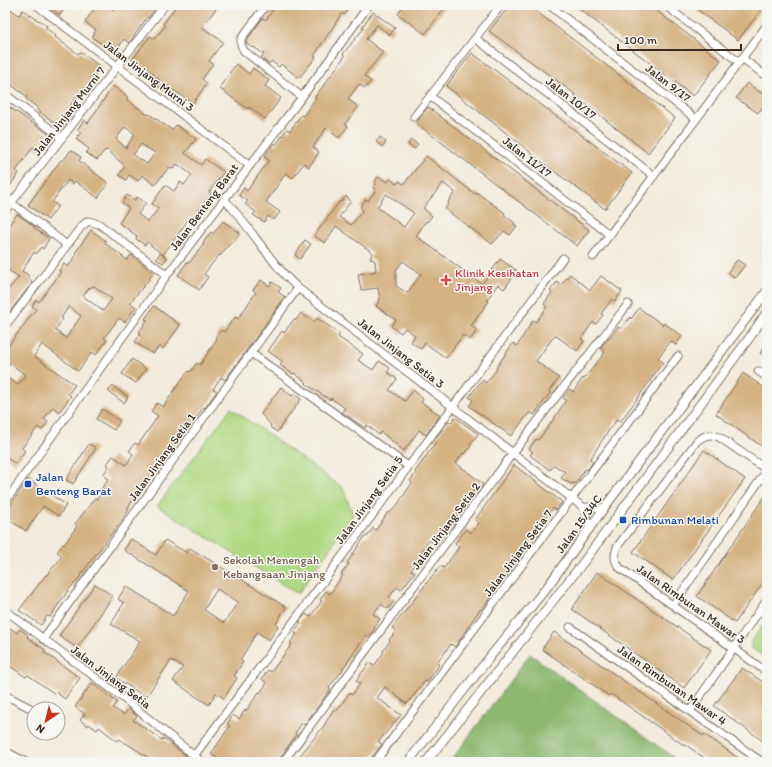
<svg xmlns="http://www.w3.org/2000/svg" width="772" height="767" font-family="Itim,sans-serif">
	<rect width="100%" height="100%" fill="#f6f6f2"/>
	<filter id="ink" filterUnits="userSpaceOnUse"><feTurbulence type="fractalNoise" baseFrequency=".025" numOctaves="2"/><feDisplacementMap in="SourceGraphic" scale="8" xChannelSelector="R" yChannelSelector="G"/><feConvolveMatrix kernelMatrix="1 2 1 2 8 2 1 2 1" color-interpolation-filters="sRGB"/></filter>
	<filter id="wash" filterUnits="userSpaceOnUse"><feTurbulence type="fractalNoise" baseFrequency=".012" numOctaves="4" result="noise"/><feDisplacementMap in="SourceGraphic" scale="16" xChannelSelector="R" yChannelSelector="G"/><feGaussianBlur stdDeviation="0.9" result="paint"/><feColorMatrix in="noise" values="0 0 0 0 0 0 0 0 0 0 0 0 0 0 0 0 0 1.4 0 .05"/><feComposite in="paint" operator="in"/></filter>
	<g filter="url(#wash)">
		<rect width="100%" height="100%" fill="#f3ebdb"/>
		<path fill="#b0d882" stroke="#768150" d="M231,408L343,488L353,515L298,594L157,506Z
			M767,619V659L751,648V642Z"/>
		<path fill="#8cb870" stroke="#647147" d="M530,654L680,762H450Z"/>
		<g id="blocks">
			<path fill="#d5b283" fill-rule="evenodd" d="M46,5H67L60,15Z
				M97,5H107L114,10L117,5H148L154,10L148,18L147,17L129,43L124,39L115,53L92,37L96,30L85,22Z
				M177,5H219L202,27L223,42L209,61L213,64L202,79L207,83L193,103L168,87L165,91L156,85L160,80L153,75L154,74L132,60L150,36L154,39L165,26L163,24Z
				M276,5H351L344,15L342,13L314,56L316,57L299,78L281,64L279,67L271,61L269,64L261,58L264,54L254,47L253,48L246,43V41L263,18L266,20Z
				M404,5H447L425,34L398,14Z
				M510,5H528L675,118L648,153L574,95L575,94L489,31Z
				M574,5H649L721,60L693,96Z
				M691,5H765L738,40Z
				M10,9L19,15L23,10L39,21V20L47,26L46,28L56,36L55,37L78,54L80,52L101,67L79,97L77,96L69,107L71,109L66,116L69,118L62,128L37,110L38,108L25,98L27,97L5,80V16Z
				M373,12L395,28L390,35L377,25L366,39L383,52L364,76L371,81L365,88L359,84L348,99L358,107L345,124L348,126L339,138L326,128L313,147L319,152L309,167L304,163L293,178L286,173L266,202L280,212L274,220L268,216L264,222L253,215L256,212L245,204L248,201L239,195L244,188L247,191L269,160L264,157L274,143L276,145L287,129L290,131L301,115L303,116L316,98L315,97L345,56L343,54L364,28L362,27Z
				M472,53L632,173L605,209L530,153V152L518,142L446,86Z
				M236,64L249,74L253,68L269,80L265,86L281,98L265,119L249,107L248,109L219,88Z
				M747,83L767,97V101L758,113L736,98Z
				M113,86L128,97L126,99L148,115L149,114L172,130L176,125L196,139L185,153L201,165L205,159L224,172L209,192L211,194L192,218L190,217L163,255L147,242L145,245L136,239L137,236L119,223L129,208L122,203L127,195L135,200L137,197L146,203L138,214L148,222L159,208L152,204L165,185L174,191L180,182L184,185L192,175L177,164L173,169L169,167L155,185L142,175L138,181L129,175L126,180L119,175L125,166L107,150L106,151L105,150L97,160L86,153L89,149L76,139L81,132L77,130L84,120L88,123ZM125,127L135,134L126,148L116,139ZM141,144L155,153L147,164L133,155Z
				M5,104L50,135L38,151L33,147L16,171L19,173L5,193V150L9,144L5,141Z
				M428,107L589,230L577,246L416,123Z
				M380,137L386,142L383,147L376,142Z
				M411,140L418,144L415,149L408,145Z
				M71,150L81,157L79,161L108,183L98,198L75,181L73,184L68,180L52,202L58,206L48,220L28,205L61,160L63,161Z
				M426,156L475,194L476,192L505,213L504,215L515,223L514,225L517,226L510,235L504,231L492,244L445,209L449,203L448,202L455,192L443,183L423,208L432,216L427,222L426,221L416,236L482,284L500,259L517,271L504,289L498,284L487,300L489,301L471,326L477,330L470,340L463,335L446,358L425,343L421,349L411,342L415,335L405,328L401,333L391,326L396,320L376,306L380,299L378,288L361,290L358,274L376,271L375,261L370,258L373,253L336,226L325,243L314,236L340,201L341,202L346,196L351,201L339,217L351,225L363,210L360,207L366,199L368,201L376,190L373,188L376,184L375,182L378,177L388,182L390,179L397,184L399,181L404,184ZM386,194L414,213L404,227L377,207ZM403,261L421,274L407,293L396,286V270Z
				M17,214L35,227L34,228L49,239L43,249L41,247L36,254L34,252L22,271L27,274L32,283L5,318V293L19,277L5,268V231Z
				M223,221L240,233L234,242L232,241L220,256L219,255L204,274L208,277L199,290L178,275L187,262L189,263L204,244L203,243L211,232L213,234Z
				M91,230L106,241L105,243L127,260L131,255L154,273L130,303L136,307L125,322L119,318L104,338L107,340L96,355L92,352L78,371L42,344L34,356L75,385L68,394L71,396L59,412L53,407L44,419L48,422L42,430L38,427L22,448L25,451L15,464L5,456V376L18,385L26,375L5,360V350L36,309L32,306L36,300L39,302L61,272L59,271L64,264L68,267L77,254L75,253ZM94,286L112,299L103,311L83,296L89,288ZM69,306L81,316L66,338L55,330L63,319L61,318Z
				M305,240L311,244L300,259L295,255Z
				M160,253L167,258L163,263L156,259Z
				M737,260L745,265L735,278L728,272Z
				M570,274L590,290L601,276L622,291L615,301L612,299L601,314L603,315L596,324L593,322L581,339L584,341L577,351L555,335L546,347L536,361L559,378L549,391L550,393L534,415L530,412L511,436L469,406L473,400L469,397L482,380L486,383L497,369L496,368L513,343L517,346L533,320L536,322L547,307L544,304L552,292L550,291L557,282L561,285Z
				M261,280L269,286L272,282L281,288L278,292L285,297L225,380L221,377L213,389L217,391L205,408L204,407L176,444L173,442L167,450L141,490L127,508L129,509L123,519L90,562L77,581L69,589L50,617L47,616L41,625L19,610L46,575H47L54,566H55L62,556L57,552L63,544L64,545L77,526L75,524L81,516L95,498L97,499L104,489L102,488L109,479L103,475L109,466L107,464L113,456L126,465L133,454L129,451L135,443L138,445L158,416L151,411L157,403L163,407L182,379L189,371L190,372L197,363L200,365L217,339L215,338L221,330L224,332L235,317L238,319L256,292L253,290Z
				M154,306L180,325L163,349L159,346L153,354L135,342L141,333L139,332L147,320L145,319Z
				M639,308L663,325L664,323L682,336L676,345L671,341L658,358L663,362L637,399L620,422L617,419L607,433L590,459L593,462L587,470L585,469L576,483L571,484L561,478L565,472L554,465L550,470L530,455L533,452L529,449L536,439L538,440L549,426L566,400L563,398L570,389L573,392L583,378L584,379L605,352L600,348L607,339L608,340L618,327L621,329L630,317L631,319Z
				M301,313L314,322L317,318L340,334L338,337L363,354L358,360L373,370L379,361L390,368L387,372L397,379L389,390L405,401L413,390L423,399L421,402L440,415L426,435L419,430L404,451L381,432L379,435L367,425L365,428L342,412L345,408L331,398L330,400L306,384L307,383L294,373L293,374L280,365L283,362L268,351L282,331L284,333L294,319L296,320Z
				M767,342V358L760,353Z
				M132,359L146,369L136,383L122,374Z
				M743,373L767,390V450L716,414Z
				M113,386L128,397L124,403L108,391Z
				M281,387L292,396L294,394L301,399L277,432L270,427L271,425L261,414Z
				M102,409L120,421L114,430L96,419Z
				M455,417L478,434L470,445L471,446L465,454L463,453L456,463L483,484L477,493L474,490L436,546L429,540L422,551L425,553L421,560L419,559L411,570L415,572L401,590L397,587L389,597L394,601L388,609L381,604L373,614L380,619L374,628H375L369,637L366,635L342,670H343L329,687L330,689L324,698L304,725L302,723L295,733L296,735L277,762H222L211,754L230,726L227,724L233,715L239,719L245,710L246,711L259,692L260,693L267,683L262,679L268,670L271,672L292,644L290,643L297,634L294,632L301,623L299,622L306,614L310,617L322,601L320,600L326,591L330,594L343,575L341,574L349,564L347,563L365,536L367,537L373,528L376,530L388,512L390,513L398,504L412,483L410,481L416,473L415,472L436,442L434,440L449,421L451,423Z
				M89,444L96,448L73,484L66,480Z
				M704,450L745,479L673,580L633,552Z
				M514,465L562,502L556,510L553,508L539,526L543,529L528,546L502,583L500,581L492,591L495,592L481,610L480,609L455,647L451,644L437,663L439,665L432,675L427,682L425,681L407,704L385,687L377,698L401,715L378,742L382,744L368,762H295L323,727L334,709L337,711L349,693L352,695L360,684L356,681L369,663L374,666L384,652L383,651L390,641L389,640L396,631L392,628L440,566L444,568L459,547L455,543L466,529L471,533L479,523L475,520Z
				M28,479L66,505L59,516L43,506L26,531L5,517V513Z
				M767,493V577L735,623L697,596Z
				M131,539L156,555L165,540L187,553L190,548L286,607L276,624L278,626L269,640L257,632L240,660L243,662L234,676L237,678L224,698L216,693L209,705L173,681L183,667L171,660L146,697L116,678L140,641L111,624L124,603L118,599L126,586L173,616L189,591L124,550ZM217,589L238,602L224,623L204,610Z
				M597,572L711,650L684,688L572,609Z
				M95,584L113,596L77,648L59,636Z
				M9,627L17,633L20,629L28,635L27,637L45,650L44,652L80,678L65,699L56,692L55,694L28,675L26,677L5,663V632Z
				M554,632L703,736L704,734L744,762H710L686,745L685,746L611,694L609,696L542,649Z
				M742,668L767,685V744L714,706Z
				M92,683L117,702L113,708L124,715L128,709L137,716L133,720L162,740L163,738L189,758L185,762H146L149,758L129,745L119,739L117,741L99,727L97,730L89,724L88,726L80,720L85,714L75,707Z"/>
		</g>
	</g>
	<g filter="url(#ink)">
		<use href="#blocks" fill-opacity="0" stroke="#7b6e60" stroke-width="1"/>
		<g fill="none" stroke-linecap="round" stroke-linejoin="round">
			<g stroke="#7b6e60" stroke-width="9">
				<path id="minor" d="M36,5L249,165
					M266,5L241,39V45L244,51L302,97
					M549,5L696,119
					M665,5L739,62
					M475,38L654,176
					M742,58L767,77
					M5,94L62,138
					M430,96L610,235
					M414,117L501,5
					M5,198L67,245
					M224,199C251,227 270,263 298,288L583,507
					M5,211L165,5
					M593,257L767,25
					M5,326L81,227L88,221L99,224L167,275
					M251,353L408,466
					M758,371L767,377
					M767,470L719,437C710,433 705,435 697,441L617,547C614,556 614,561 620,568L767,672
					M5,502L167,275L302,97L369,5
					M590,529L583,507L604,508
					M673,605L767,470
					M5,610L123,698L202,762
					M570,627L762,762
					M43,639L298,288
					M5,695L34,710
					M690,711L767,600
					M5,751L26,762
					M194,756L563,258
					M283,762L513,453L628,304
					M375,762L678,356"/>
			</g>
			<g stroke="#7b6e60" stroke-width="10">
				<path id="tertiary" d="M408,762L489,658L548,586L604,508L767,291
					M426,762L582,564L750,337L767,312"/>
			</g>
			<use href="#minor" stroke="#fff" stroke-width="7"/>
			<use href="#tertiary" stroke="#fff" stroke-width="8"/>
		</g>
	</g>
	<path fill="#e0444e" stroke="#f6f6f2" stroke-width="1.5" d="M444 274h4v4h4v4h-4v4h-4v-4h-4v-4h4z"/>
	<g fill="#1a4fb4" stroke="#f6f6f2" stroke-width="1.5">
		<rect x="24" y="480" width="8" height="8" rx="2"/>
		<rect x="619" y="516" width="8" height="8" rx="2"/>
	</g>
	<circle fill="#8d6e63" stroke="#f6f6f2" stroke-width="1.5" cx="215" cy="567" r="4"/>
	<g text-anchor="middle" stroke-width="3" stroke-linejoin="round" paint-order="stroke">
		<g font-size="12" fill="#3b2a1e" stroke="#f6f6f2">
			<text transform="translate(149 76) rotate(37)" y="4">Jalan Jinjang Murni 3</text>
			<text transform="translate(668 83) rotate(38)" y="4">Jalan 9/17</text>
			<text transform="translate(571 98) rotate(38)" y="4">Jalan 10/17</text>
			<text transform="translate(69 111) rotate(-52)" y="4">Jalan Jinjang Murni 7</text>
			<text transform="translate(527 157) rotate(38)" y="4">Jalan 11/17</text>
			<text transform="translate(204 207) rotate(-53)" y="4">Jalan Benteng Barat</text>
			<text transform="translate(401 353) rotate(38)" y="4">Jalan Jinjang Setia 3</text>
			<text transform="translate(162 457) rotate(-54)" y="4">Jalan Jinjang Setia 1</text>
			<text transform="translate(369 500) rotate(-54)" y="4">Jalan Jinjang Setia 5</text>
			<text transform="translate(579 524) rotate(-54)" y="4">Jalan 15/34C</text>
			<text transform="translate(446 526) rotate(-53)" y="4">Jalan Jinjang Setia 2</text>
			<text transform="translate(518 553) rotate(-53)" y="4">Jalan Jinjang Setia 7</text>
			<text transform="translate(691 604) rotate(35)" y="4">Jalan Rimbunan Mawar 3</text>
			<text transform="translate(111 677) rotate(37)" y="4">Jalan Jinjang Setia</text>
			<text transform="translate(672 685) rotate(35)" y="4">Jalan Rimbunan Mawar 4</text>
		</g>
		<g font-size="12" fill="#be3a42" stroke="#f6f6f2" text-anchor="start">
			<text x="455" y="277">Klinik Kesihatan<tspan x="455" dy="14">Jinjang</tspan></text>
		</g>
		<g font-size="12" fill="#164399" stroke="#f6f6f2" text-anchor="start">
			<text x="36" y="481">Jalan<tspan x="36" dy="14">Benteng Barat</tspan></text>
			<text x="631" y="524">Rimbunan Melati</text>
		</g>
		<g font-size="12" fill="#785e54" stroke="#f6f6f2" text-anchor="start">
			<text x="223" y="564">Sekolah Menengah<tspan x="223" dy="14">Kebangsaan Jinjang</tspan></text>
		</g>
	</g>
	<rect width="772" height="767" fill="none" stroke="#f6f6f2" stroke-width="20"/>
	<g transform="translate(46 721) rotate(215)"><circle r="19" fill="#f6f6f2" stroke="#aba49d"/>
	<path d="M0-3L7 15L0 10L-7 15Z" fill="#c8321e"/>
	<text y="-6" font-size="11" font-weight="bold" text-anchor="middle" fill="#3b2a1e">N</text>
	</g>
	<path d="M618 44v6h123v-6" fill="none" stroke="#3b2a1e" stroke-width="2"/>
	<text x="624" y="44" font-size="12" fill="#3b2a1e" stroke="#f6f6f2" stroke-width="3" paint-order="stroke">100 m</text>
</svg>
